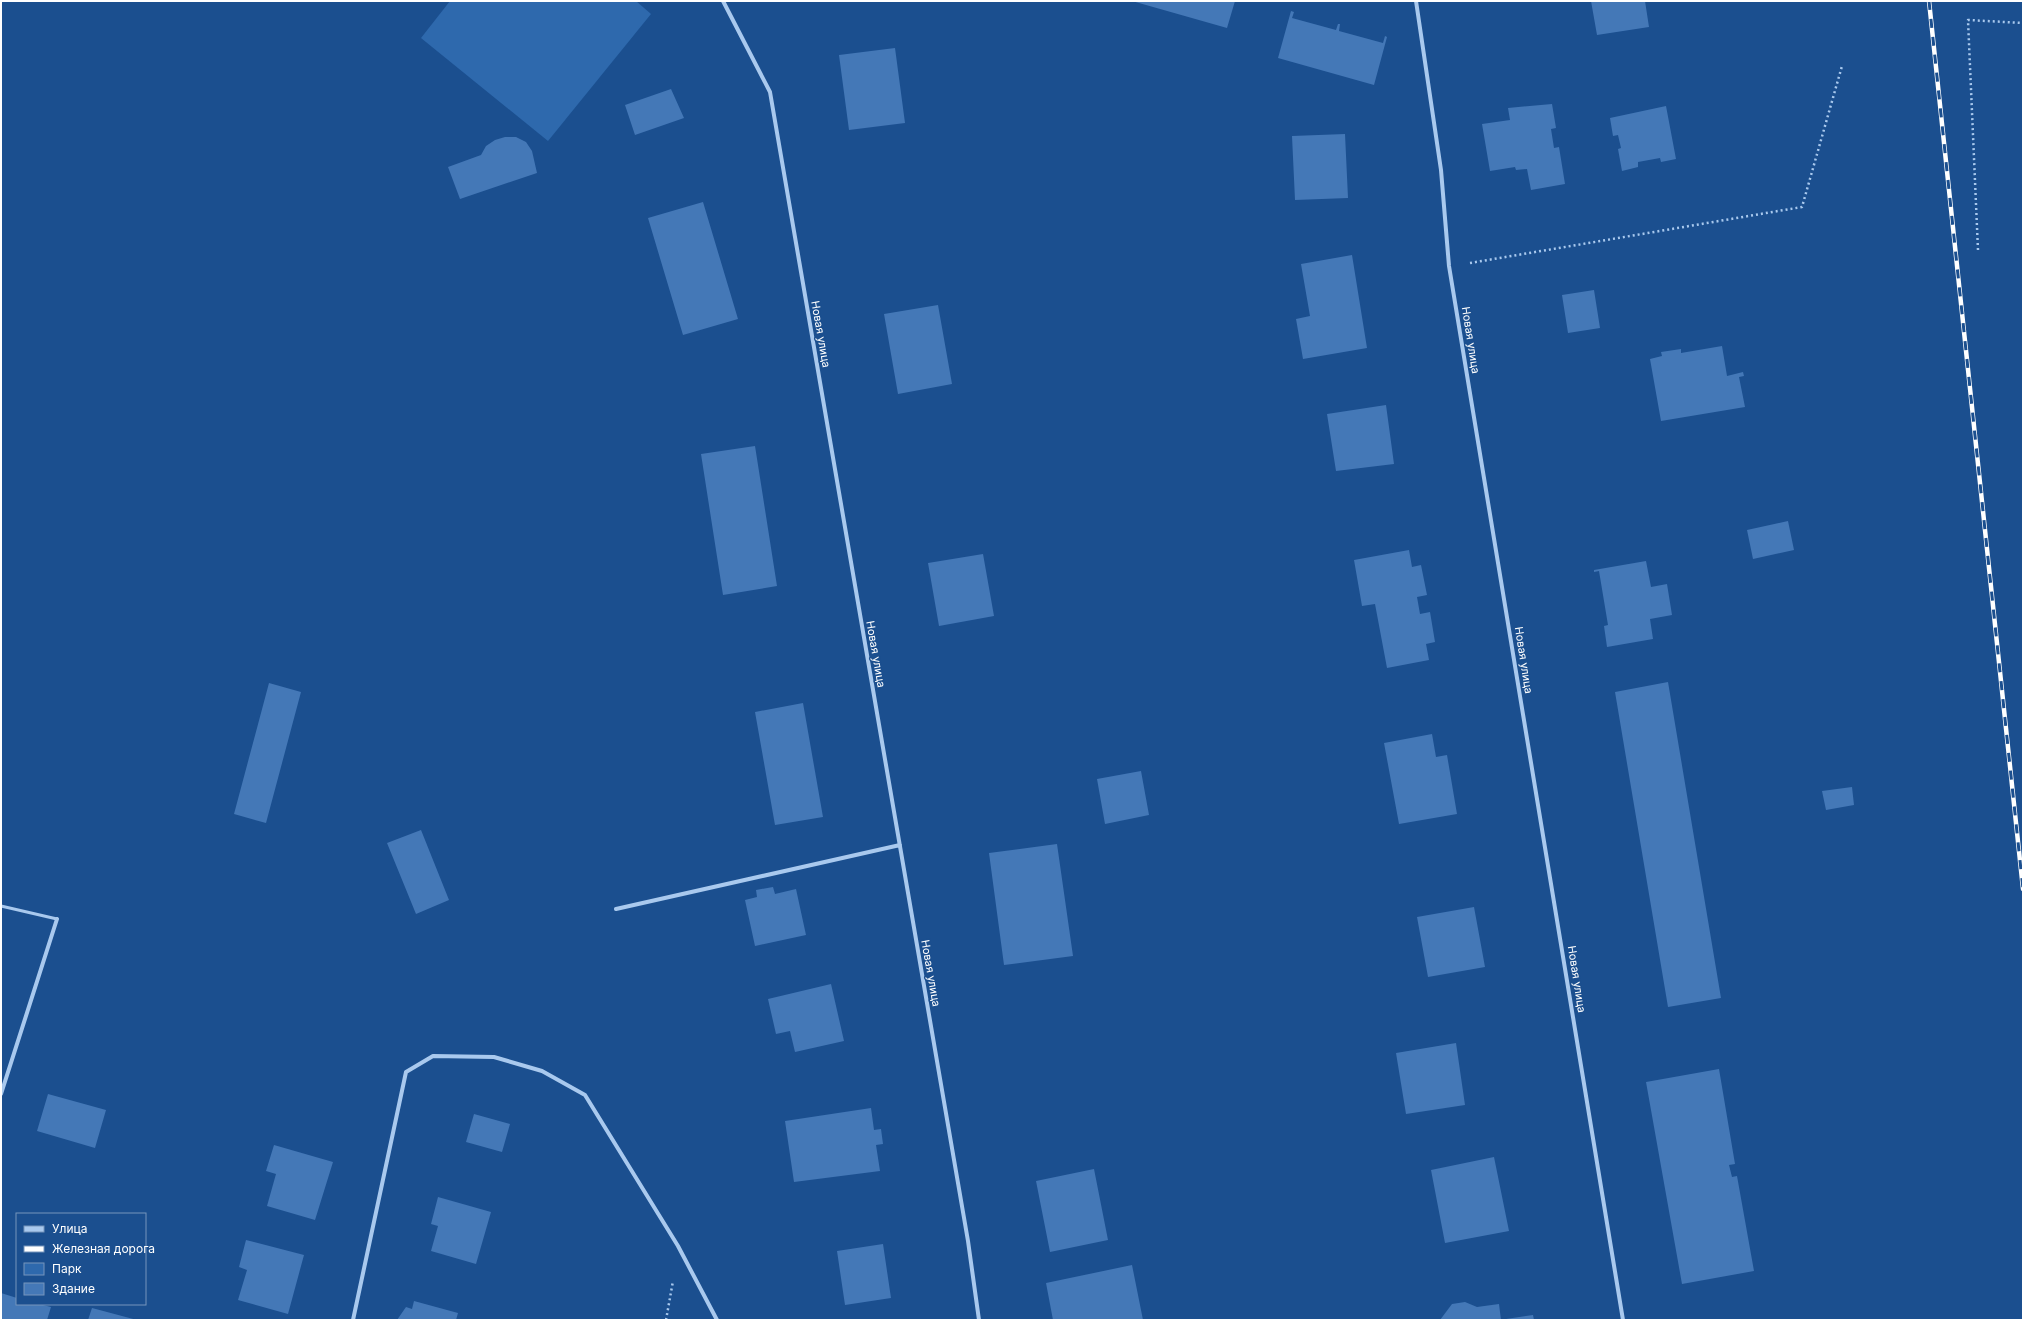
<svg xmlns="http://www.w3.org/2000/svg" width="2024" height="1321" font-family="Inter,sans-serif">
	<rect width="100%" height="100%" fill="#1b4f8f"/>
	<path fill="#2e69ad" d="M450,1H636L651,14L548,141L421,38Z"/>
	<path fill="#4478b7" d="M1132,1H1235L1227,28Z
		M1591,1H1645L1649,27L1597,35Z
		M1291,11L1294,12L1292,18L1336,30L1338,24H1340L1339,31L1383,43L1385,36L1387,37L1374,85L1278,58Z
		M895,48L905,123L849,130L839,55Z
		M671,89L684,118L635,135L625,105Z
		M1552,104L1556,128L1551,129L1554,148L1559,147L1565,184L1531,190L1527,169L1516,170L1515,167L1490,171L1482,124L1510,120L1508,108Z
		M1666,106L1676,159L1661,162L1660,158L1638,162V167L1622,171L1618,149L1621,148L1618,135L1613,136L1610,118Z
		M1345,134L1348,198L1295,200L1292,136Z
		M505,137H516L526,142L532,151L537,173L460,199L448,167L481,155L486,146L495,140Z
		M703,202L738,319L683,335L648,218Z
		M1352,255L1367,348L1303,359L1296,319L1310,316L1301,264Z
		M1594,290L1600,328L1568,333L1562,295Z
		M938,305L952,384L898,394L884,314Z
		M1722,346L1727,376L1743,372L1744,376L1739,377L1745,407L1661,421L1650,359L1662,356L1661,352L1681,349V353Z
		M1386,405L1394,464L1336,471L1327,414Z
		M755,446L777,586L723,595L701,454Z
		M1788,521L1794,550L1753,559L1747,530Z
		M1409,550L1412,567L1421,565L1427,595L1417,597L1420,614L1430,612L1435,642L1426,644L1429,660L1387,668L1375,604L1362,606L1354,560Z
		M983,554L994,616L939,626L928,563Z
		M1646,561L1651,587L1667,584L1672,615L1650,619L1653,639L1607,647L1604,626L1608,625L1599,571L1594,572V570Z
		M1668,682L1721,998L1668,1007L1615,692Z
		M269,683L301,692L266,823L234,814Z
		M803,703L823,817L775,825L755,712Z
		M1432,734L1436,757L1447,755L1457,814L1399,824L1384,743Z
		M1141,771L1149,815L1105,824L1097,779Z
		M1852,787L1854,805L1826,810L1822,791Z
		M421,830L449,900L416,914L387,843Z
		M1057,844L1073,956L1004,965L989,853Z
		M773,887L775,894L796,889L806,935L755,946L745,900L757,897L756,890Z
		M1474,907L1485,967L1428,977L1417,917Z
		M831,984L844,1041L795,1052L790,1031L776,1034L768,999Z
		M1456,1043L1465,1105L1406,1114L1396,1053Z
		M1719,1069L1735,1164L1729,1165L1732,1177L1737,1176L1754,1271L1682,1284L1646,1082Z
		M48,1094L106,1110L95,1148L37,1131Z
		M871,1108L874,1130L881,1129L883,1144L876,1145L880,1171L794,1182L785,1121Z
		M474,1114L510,1124L502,1152L466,1142Z
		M274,1145L333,1162L315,1220L267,1206L276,1174L266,1171Z
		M1494,1157L1509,1231L1445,1243L1431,1170Z
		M1094,1169L1108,1240L1050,1252L1036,1181Z
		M438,1197L491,1212L476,1264L431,1251L438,1226L431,1224Z
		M246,1240L304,1255L288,1314L238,1300L247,1270L239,1267Z
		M883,1244L891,1298L845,1305L837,1251Z
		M1132,1265L1143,1320H1053L1046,1283Z
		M1,1293L17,1298V1304H39L51,1307L47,1320H1Z
		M414,1301L458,1313L456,1320H397L406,1307L412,1309Z
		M1465,1302L1477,1307L1499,1304L1501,1320H1440L1452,1304Z
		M92,1308L137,1320H88Z
		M1533,1315L1534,1320H1506V1319Z"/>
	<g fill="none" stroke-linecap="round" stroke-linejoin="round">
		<path stroke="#a9c9ee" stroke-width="2.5" stroke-dasharray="2 3" stroke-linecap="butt" d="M1978,250L1968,20L2023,23
			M1470,263L1802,207L1842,66
			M666,1320L673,1281"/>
		<path stroke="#a9c9ee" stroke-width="3" d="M1,906L57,919"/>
		<path stroke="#a9c9ee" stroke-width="4" d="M723,1L770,92L968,1241L979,1320
			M1416,1L1441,170L1449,266L1623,1320
			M616,909L900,845
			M1,1094L57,919
			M353,1320L406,1072L433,1056L494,1057L542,1071L585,1095L678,1246L717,1320"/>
		<g stroke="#fff" stroke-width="4.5">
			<path id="rail" d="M1929,1L2023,889"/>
		</g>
		<use href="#rail" stroke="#1b4f8f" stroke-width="3" stroke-dasharray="9" stroke-linecap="butt"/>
	</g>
	<g text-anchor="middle" stroke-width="3" stroke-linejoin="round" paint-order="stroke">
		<g font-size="11" fill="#fff" stroke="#1b4f8f">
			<text transform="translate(821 334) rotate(80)" y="4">Новая улица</text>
			<text transform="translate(1471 340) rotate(81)" y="4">Новая улица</text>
			<text transform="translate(876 654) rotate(80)" y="4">Новая улица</text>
			<text transform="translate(1524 660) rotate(81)" y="4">Новая улица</text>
			<text transform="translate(931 973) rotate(80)" y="4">Новая улица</text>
			<text transform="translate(1577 979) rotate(81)" y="4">Новая улица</text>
		</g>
	</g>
	<rect width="2024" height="1321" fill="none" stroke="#ffffff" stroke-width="4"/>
	<rect x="16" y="1213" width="130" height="92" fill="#1b4f8f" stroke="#7695bc"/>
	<rect x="24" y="1226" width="20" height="6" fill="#a9c9ee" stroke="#7695bc"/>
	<text x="52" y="1233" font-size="12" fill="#ffffff">Улица</text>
	<rect x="24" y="1246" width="20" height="6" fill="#ffffff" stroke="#7695bc"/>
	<text x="52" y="1253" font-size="12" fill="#ffffff">Железная дорога</text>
	<rect x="24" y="1263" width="20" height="12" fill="#2e69ad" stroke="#7695bc"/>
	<text x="52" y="1273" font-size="12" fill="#ffffff">Парк</text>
	<rect x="24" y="1283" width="20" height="12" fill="#4478b7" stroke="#7695bc"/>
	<text x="52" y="1293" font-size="12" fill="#ffffff">Здание</text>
</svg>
